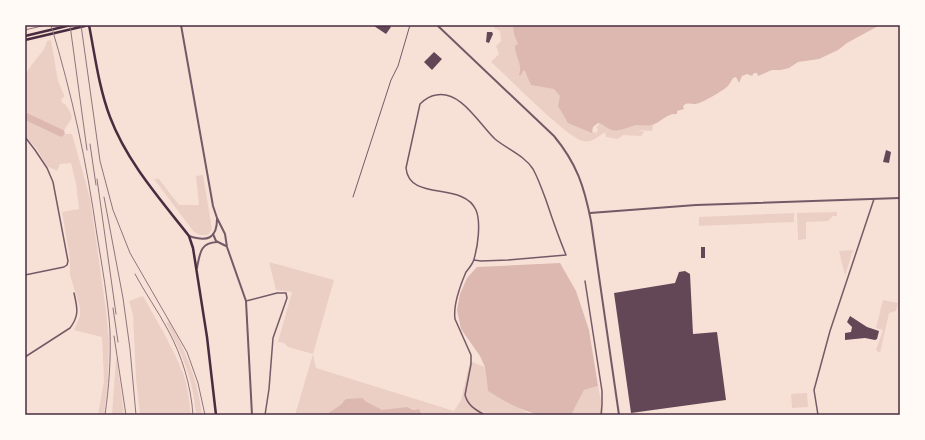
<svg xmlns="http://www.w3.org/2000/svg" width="925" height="440" font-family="Lato,sans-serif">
	<rect width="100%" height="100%" fill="#f7e1d7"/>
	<path fill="#ebcfc5" d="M494,25H519L556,87L563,93L560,96L563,98L573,124L596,133L598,129L596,128L601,122H642L653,125L652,131L639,130L644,132L641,136L623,135L618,139L606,137L605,132C598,137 592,143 583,141C568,139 506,75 491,62L499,54L496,46L501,41L500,31L494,28Z
		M51,40L58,81L64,95V97L61,99L62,103L65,104C77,121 71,117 64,131L65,134H72L90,198L106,310L109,342L108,383L104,415H98L104,381L102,337L74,330L80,316V308L70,275V259L62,212L79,209L76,184L71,163L60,164L57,171L47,166L36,148L25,136C25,125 23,82 26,74C31,62 45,53 47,41Z
		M203,175L212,229L208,235H200L194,232L154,179H159L179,205H199L196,176Z
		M837,212V216H833L828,221L806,222V239L798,240L797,213Z
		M794,213V222L699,226V217Z
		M853,250L845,276L839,251Z
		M269,262L334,280L313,354L316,368L454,411L461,400L470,361L485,367L488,391L528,413L540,415H422C409,401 397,413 382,410C376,408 370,404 364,401V398L342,402L339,406L325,415H295L313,354L288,347L284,343L278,342L292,292L276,290Z
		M143,296C157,321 172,346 183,373C188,386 189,401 191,415H140L136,379L133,315L129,301Z
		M883,300L898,303L896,311L889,313L880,353L876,350L883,330L876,328Z
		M169,322C186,350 198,382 202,415H196C193,378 183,356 166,323Z
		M116,359H117L124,415H112Z
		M598,386L604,415H569L571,414L584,390Z
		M807,393L808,407L792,408L791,394Z"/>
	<path fill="#dcb8b0" d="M513,25H880L847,43L838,50L819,59L798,62L789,68L781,70H772L758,76L757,73H754L752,76L747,74L742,76L739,83L736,77L733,78C732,80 730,83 728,86C724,90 701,104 695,104C690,104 687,102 683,106L684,109L677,111V114C667,113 661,122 652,125C647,126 641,125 636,125C628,127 619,132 612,130C606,128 604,124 598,123L593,127L592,133L568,123L558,106L560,96L554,89L531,85L526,74V72L524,70L521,75H519C523,64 515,57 515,46L518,44L514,34Z
		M560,263L576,291L589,330L598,386L584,390L571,415C538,420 515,408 488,391L485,367L480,356L461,329L457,310L460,294L467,278L477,267Z
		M363,398L365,401L382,410L407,407L414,410L419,409L422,415H325L339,406L346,399Z"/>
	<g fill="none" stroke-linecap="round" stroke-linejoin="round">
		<path stroke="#dcb8b0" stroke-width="7" d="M25,116L61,133"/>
	</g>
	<path fill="#644757" d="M375,25H388L391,27L386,34L374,26Z
		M487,32H492L493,34L489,43L486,42Z
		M434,52L442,59L432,70L424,62Z
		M886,150L891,152L889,163L883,162Z
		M701,247H705V258H701Z
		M685,271L690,274L693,334L717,332L726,400L631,413L614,293L675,283L679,272Z
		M850,316L867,327L879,331L877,339L875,340L865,338L845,340V333L851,332L852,327L847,322Z"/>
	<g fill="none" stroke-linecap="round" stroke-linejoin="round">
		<path stroke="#755966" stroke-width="1" d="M353,197L391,80L398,66L410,25"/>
		<path stroke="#755966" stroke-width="1.5" d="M25,137L35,150L47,168L53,182L68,261L67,265L64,267L25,275
			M474,260L481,261L508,260L566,255C559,238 553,221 547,203C543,192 539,180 533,169C525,156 507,149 495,139C479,124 461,90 436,95C429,96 425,99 420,104L406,168C409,202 463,181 476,210C481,222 478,246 474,259C473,264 469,268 466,272C460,286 453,305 455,319L471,355V364L465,395C468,406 476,410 485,415
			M585,281L602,391V405L601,415
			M246,301L277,293H286L287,298L273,338L269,389L265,415
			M25,357L70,328C80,315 77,307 74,293
			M818,415L814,390L830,331L874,199"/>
		<path stroke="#755966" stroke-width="2" d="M181,25L213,206L217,218L225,234L227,247L246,301L252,415
			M437,25L554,136C577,164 584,186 591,221L619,415
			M590,213L696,205L900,198
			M213,234L216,241L226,246
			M189,236C207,242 217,239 217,219
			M197,268C200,253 200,243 217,242"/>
		<path stroke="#4a2c40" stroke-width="2.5" d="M25,36L71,25
			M25,40L89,25C95,56 99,88 110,117C127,162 160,199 189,236L193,248L207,337L216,415"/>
		<path stroke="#8f747c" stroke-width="1" d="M25,30L46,25"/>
		<path stroke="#8f747c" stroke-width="1" d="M51,25C72,94 87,164 97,235C102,266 108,299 110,331C111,359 109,387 105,415
			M70,25L87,150
			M81,25L100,161L113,210L130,253L187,352L198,383L205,415
			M90,144L96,185
			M97,179L116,314
			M104,197L123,298L130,349L136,415
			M135,274C145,293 158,311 168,330C182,356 191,385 193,415
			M113,308L118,342
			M114,336L126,415"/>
	</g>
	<rect width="925" height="440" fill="none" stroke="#fffaf5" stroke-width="52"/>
	<rect x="26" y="26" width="873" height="388" fill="none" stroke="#4a2c40" stroke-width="1.5"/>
</svg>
